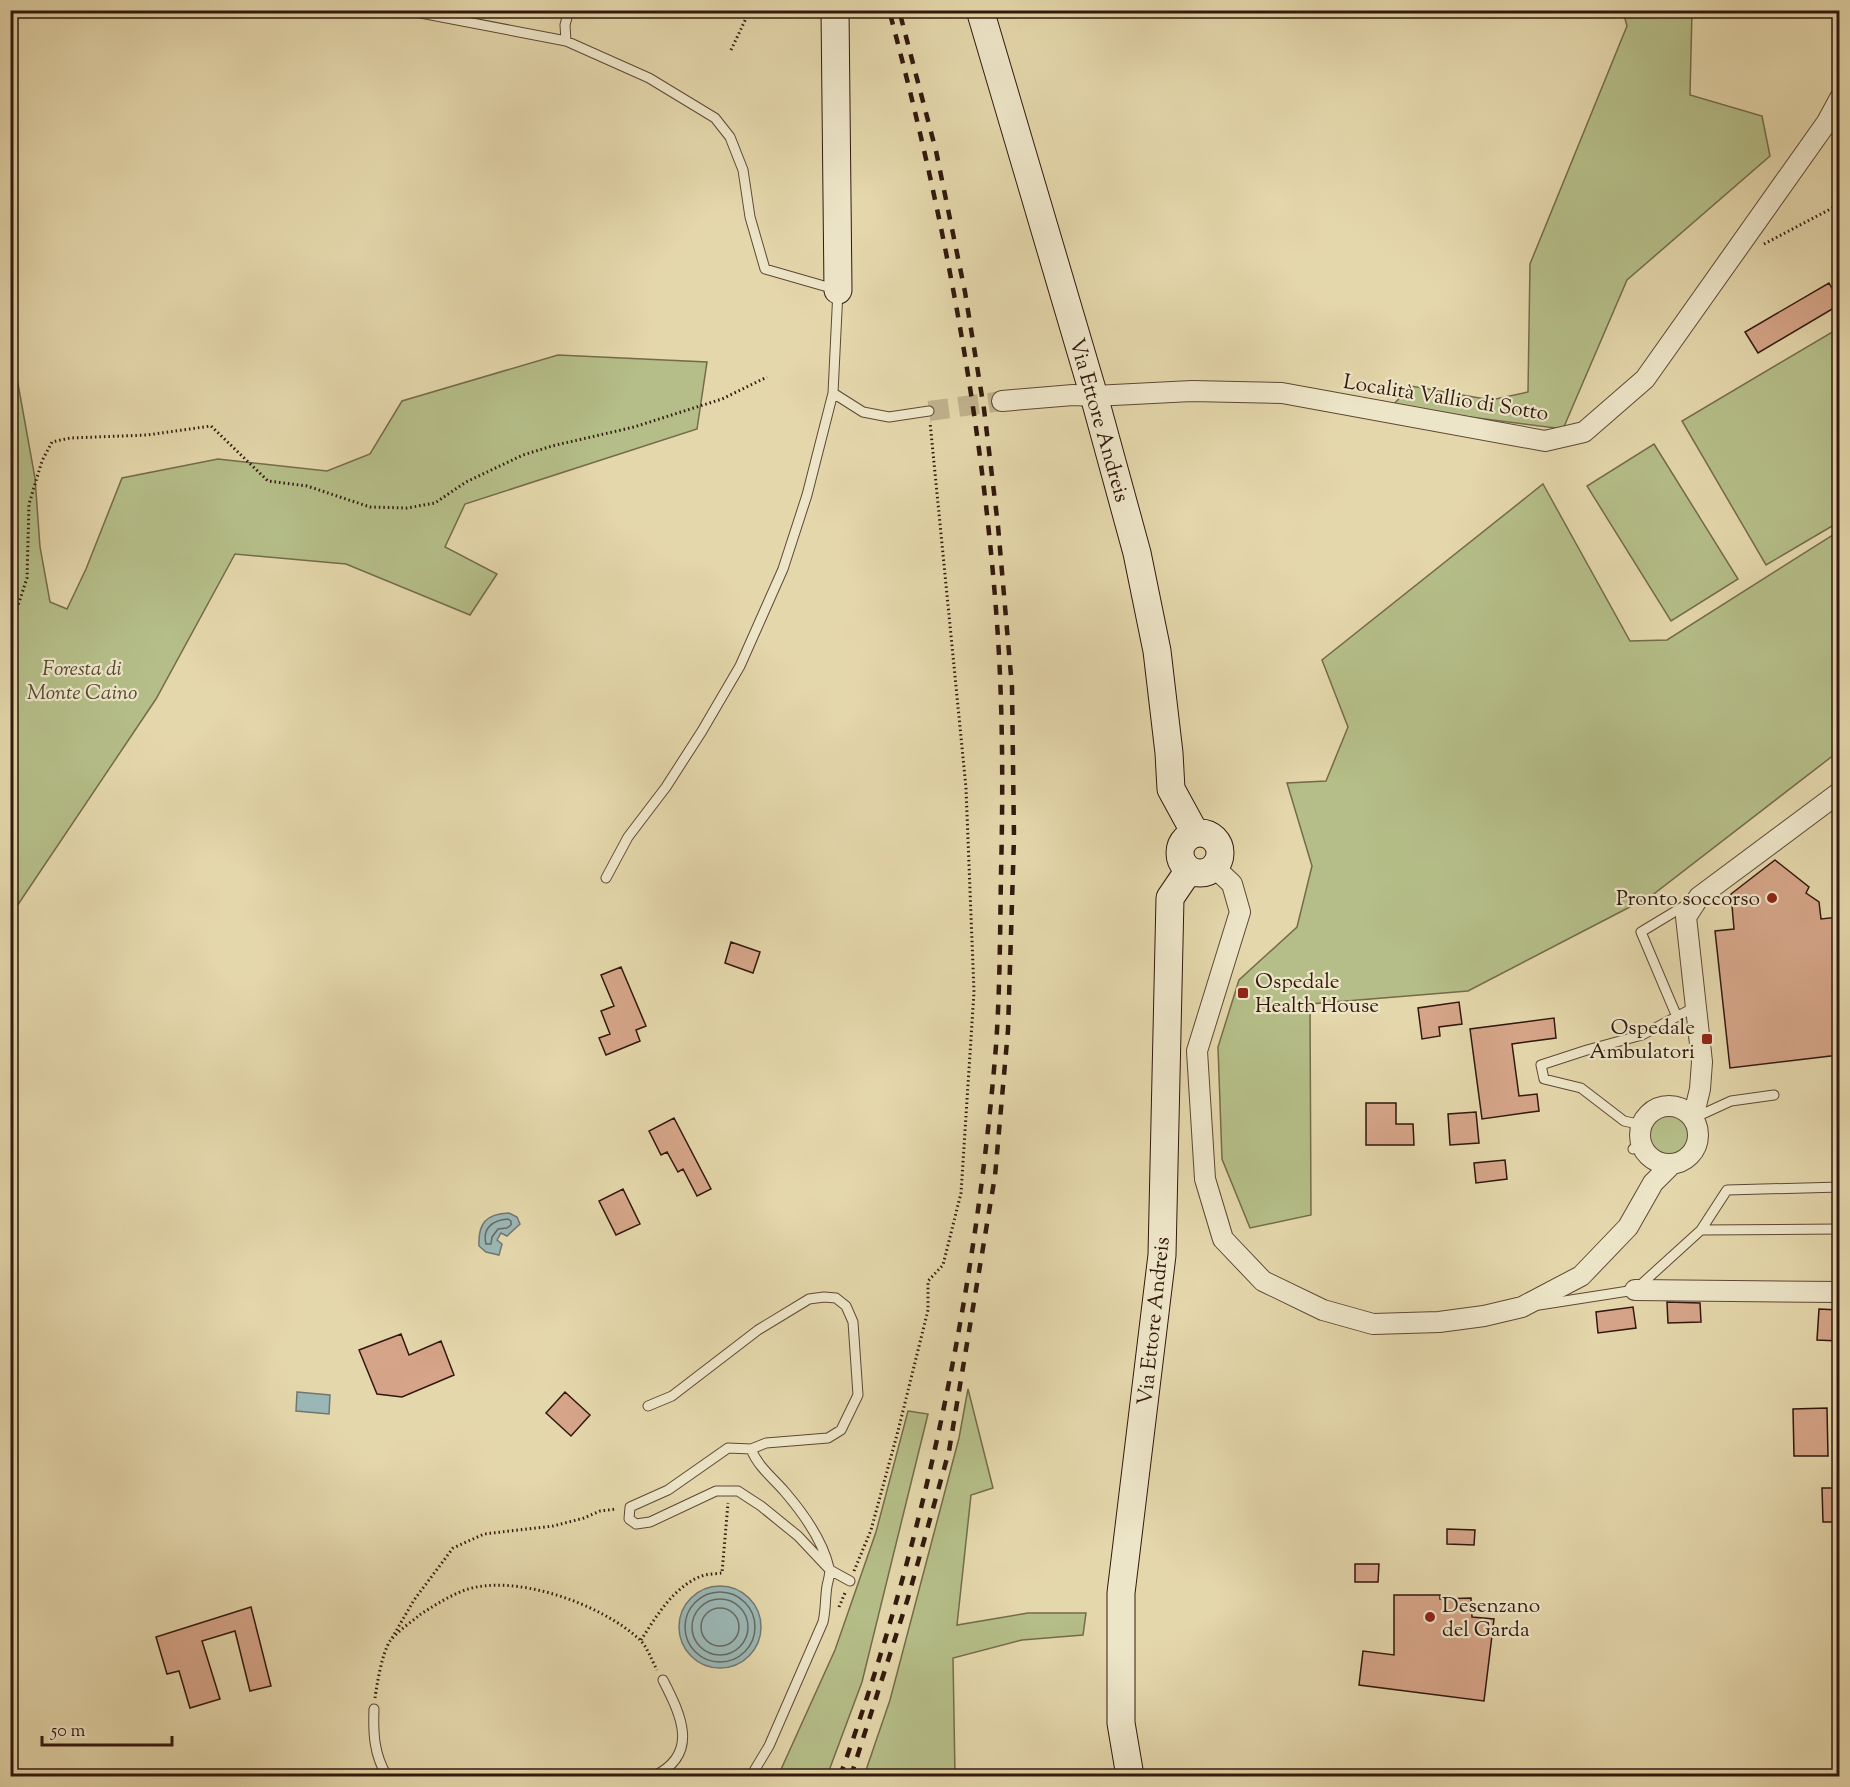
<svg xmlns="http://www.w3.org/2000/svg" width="1850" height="1787" font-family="'Sorts Mill Goudy',serif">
	<rect width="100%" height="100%" fill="#e4d7ab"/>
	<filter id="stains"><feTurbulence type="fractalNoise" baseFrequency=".00333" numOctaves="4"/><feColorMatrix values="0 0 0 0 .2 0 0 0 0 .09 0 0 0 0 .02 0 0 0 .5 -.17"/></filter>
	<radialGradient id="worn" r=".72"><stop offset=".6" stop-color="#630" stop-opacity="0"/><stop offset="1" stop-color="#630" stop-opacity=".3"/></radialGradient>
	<path fill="#b5be88" stroke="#746b4b" stroke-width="1.5" d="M1623,11H1692L1690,95L1762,116L1770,156L1627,280L1563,429L1391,407L1411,386L1491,400L1528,392L1530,264L1627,26Z
		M1839,328V522L1766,565L1682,421Z
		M11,345L35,478L40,547L50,602L67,609L86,569L122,478L218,459L327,471L370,454L402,401L558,355L707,362L697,429L465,504L445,547L497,574L470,615L346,564L235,554L156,699L11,915Z
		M1654,444L1738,579L1671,621L1587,486Z
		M1543,484L1630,641L1667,640L1839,531V751L1651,896L1468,991L1310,1004L1311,1215L1250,1228L1222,1159L1218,1047L1239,980L1297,927L1312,866L1287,783L1326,781L1348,727L1322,660Z
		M1648 1135a21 21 0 1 1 42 0a21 21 0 1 1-42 0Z
		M968,1389L993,1488L971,1495L957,1625L1028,1613H1086L1083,1635L1022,1640L953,1658L955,1776H864L890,1700L959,1438Z
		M908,1411L928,1414L862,1682L827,1776H778L835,1650L876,1532Z"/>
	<path fill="#9bb7b5" stroke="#717772" stroke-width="1.5" d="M509,1213L517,1217L520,1224L507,1236L501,1233L497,1240L502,1244L499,1255L486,1252L479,1246C478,1223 486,1214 509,1213Z
		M297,1392L330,1395L329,1414L296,1411Z
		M679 1627a41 41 0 1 1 82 0a41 41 0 1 1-82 0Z"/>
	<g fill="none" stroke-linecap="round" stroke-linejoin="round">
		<path stroke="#666862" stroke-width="1.5" d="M508,1219L511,1221V1225L507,1228L498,1229L492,1237L491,1244H486C482,1228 493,1220 508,1219Z
			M685 1627a35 35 0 1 1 70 0a35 35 0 1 1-70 0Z
			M692 1627a28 28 0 1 1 56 0a28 28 0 1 1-56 0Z
			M701 1627a19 19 0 1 1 38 0a19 19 0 1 1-38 0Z"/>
	</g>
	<path fill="#d6a589" stroke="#32180e" stroke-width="1.5" d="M1829,283L1839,301V305L1758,353L1745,332Z
		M1775,860L1809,887L1806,893L1819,902L1821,919L1839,917V1055L1730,1068L1715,931L1734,929L1731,894Z
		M731,942L760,952L753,973L725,963Z
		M621,967L646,1026L636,1030L640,1041L606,1055L599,1038L610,1034L601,1011L614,1006L601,975Z
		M1459,1002L1462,1024L1439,1027L1440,1036L1422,1039L1418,1008Z
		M1554,1018L1556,1038L1512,1044L1519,1096L1537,1094L1539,1111L1482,1119L1470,1029Z
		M1366,1103H1396V1124H1413L1414,1145H1366Z
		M1476,1112L1479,1143L1450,1145L1448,1114Z
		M674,1118L711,1189L697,1196L683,1169L678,1172L667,1152L661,1155L649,1131Z
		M1505,1160L1507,1179L1476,1183L1474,1163Z
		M623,1189L640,1224L616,1235L599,1201Z
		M1667,1302L1700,1303L1701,1322L1668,1323Z
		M1633,1307L1636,1328L1598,1333L1596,1312Z
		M1819,1309L1839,1310V1341L1817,1340Z
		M401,1334L409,1355L441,1341L454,1375L402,1397L377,1394L359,1350Z
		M565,1392L590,1415L571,1436L546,1413Z
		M1827,1408L1828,1456H1794L1793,1409Z
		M1822,1488H1839V1522H1823Z
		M1447,1529L1475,1530L1474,1545L1447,1544Z
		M1355,1564H1379L1378,1582H1355Z
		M1394,1595H1440V1599L1471,1598L1472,1617L1494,1619L1484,1701L1359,1685L1363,1651L1394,1655Z
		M251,1607L271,1686L250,1691L235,1631L202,1641L220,1699L190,1708L179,1671L167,1674L156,1637Z"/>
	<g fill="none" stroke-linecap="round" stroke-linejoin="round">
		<path stroke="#c0b18c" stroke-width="20" stroke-dasharray="20 10" stroke-linecap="butt" d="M929,411L1002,401"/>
		<g stroke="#5e4835" stroke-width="11">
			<path id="lane" d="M405,10L566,41L649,78L715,118L730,137L743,170L750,217L765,269L838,290L833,393L863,412L889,417L929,411
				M566,41L565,25L569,10
				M606,878L628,837L666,787L702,731L740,666L783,569L807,495L833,393
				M1677,1017L1641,932L1689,903
				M1696,1117L1731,1101L1774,1095
				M1642,1125L1624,1121L1581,1088L1544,1079L1541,1065L1587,1050L1642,1035L1695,1007
				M1633,1149L1641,1143
				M1701,1230L1840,1229
				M1539,1305L1635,1290L1701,1230L1727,1190L1840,1187
				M648,1406L672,1396L758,1330L809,1299L824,1297L836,1298L846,1306L853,1322L858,1395L841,1430L828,1438L766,1443L751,1449L728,1448L668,1490L630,1507L629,1519L636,1524L650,1522L716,1491H738L761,1506L798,1536L830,1570L850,1581
				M751,1449C758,1467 774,1479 785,1492C803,1513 823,1541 829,1568C831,1574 828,1580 827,1586C825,1598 826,1609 823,1622L769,1746L751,1776
				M374,1709C373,1733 374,1755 387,1776
				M654,1776C700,1754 681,1715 663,1680"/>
		</g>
		<g stroke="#5e4835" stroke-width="22">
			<path id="street" d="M1002,401L1073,395L1094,396L1192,391L1282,393L1545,441L1584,432L1645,379L1827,122L1840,98
				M1214,867L1232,884L1240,912L1197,1051L1205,1179L1223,1239L1263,1281L1323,1310L1373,1324L1439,1322L1484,1316L1522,1307L1581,1276L1628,1227L1653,1183L1672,1164
				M1640 1135a29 29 0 1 1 58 0a29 29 0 1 1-58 0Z
				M1693,1118L1700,1089L1702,1062L1686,917L1699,897L1840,792
				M1635,1290L1840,1292"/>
		</g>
		<g stroke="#32180e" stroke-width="29">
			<path id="secondary" d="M835,10L838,290
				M980,10L1094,396L1137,553L1157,651L1169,753L1171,789L1195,833
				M1180 853a20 20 0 1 1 40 0a20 20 0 1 1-40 0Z
				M1130,1776L1121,1723V1593L1162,1255L1170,898L1189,870"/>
		</g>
		<path stroke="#32180e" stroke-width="3" stroke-dasharray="1.5 3" stroke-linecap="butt" d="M731,50L750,10
			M1764,244L1840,204
			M10,630L27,578L29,504L42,461L52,442L70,438L147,435L211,426L268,481L307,486L370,507L407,508L435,503L466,482L523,455L552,446L634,427L722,399L767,377
			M854,1571L871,1530L898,1431L928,1310V1281L943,1265L961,1193L974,992L966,788L930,422
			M839,1607L845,1593
			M392,1638L414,1600L453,1548L484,1534L553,1526L584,1518L600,1511L617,1509
			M641,1640C656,1617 672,1589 699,1577C705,1574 715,1574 722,1573L728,1503
			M375,1698C377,1684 382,1653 390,1641C398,1631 411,1622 421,1614C435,1605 449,1596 465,1590C515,1573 601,1604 639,1639C647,1646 652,1661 657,1670"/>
		<use href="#lane" stroke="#ede5c8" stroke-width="9"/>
		<use href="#street" stroke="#ede5c8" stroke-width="20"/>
		<use href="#secondary" stroke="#ede5c8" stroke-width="27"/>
		<path stroke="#32180e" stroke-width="4.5" stroke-dasharray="10 10" stroke-linecap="butt" d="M840,1776C924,1544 976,1292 996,1046C1000,989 1000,932 1001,875C1003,791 1003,707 997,623C982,415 943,211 889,10
			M851,1776L908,1598L949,1451L995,1176L1008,1030L1014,837L1012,687L998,526L984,409L965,292L936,151L899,10"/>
	</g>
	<g fill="#8f2418" stroke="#ede5c8" stroke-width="2">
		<circle cx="1772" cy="898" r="6"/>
		<rect x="1237" y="987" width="12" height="12" rx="3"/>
		<rect x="1701" y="1033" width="12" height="12" rx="3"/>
		<circle cx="1430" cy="1617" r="6"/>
	</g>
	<g text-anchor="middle" stroke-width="4.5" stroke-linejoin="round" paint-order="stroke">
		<g font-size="21" fill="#32180e" stroke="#ede5c8">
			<text transform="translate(1446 397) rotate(9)" y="7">Località Vallio di Sotto</text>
			<text transform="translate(1100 420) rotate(74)" y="7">Via Ettore Andreis</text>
			<text transform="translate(1153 1321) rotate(-84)" y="7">Via Ettore Andreis</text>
		</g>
		<g font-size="21" font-style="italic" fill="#594a33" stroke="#ede5c8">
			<text x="82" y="675">Foresta di<tspan x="82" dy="24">Monte Caino</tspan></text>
		</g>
		<g font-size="21" fill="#32180e" stroke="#ede5c8" text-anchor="end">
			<text x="1760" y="905">Pronto soccorso</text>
			<text x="1255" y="988" text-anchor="start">Ospedale<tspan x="1255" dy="24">Health House</tspan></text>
			<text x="1695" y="1034">Ospedale<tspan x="1695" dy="24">Ambulatori</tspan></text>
			<text x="1442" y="1612" text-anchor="start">Desenzano<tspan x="1442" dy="24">del Garda</tspan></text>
		</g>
	</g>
	<rect width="1850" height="1787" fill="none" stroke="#e4d7ab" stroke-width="36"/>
	<rect x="12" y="12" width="1826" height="1763" fill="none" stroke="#32180e" stroke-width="3"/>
	<rect x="18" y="18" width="1814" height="1751" fill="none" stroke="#32180e" stroke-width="1.5"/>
	<path d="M42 1736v9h130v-9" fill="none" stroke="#32180e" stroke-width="3"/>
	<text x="51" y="1736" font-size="18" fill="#32180e" stroke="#ede5c8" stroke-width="4.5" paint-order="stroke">50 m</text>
	<rect width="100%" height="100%" filter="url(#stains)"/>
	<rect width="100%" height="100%" fill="url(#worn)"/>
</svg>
